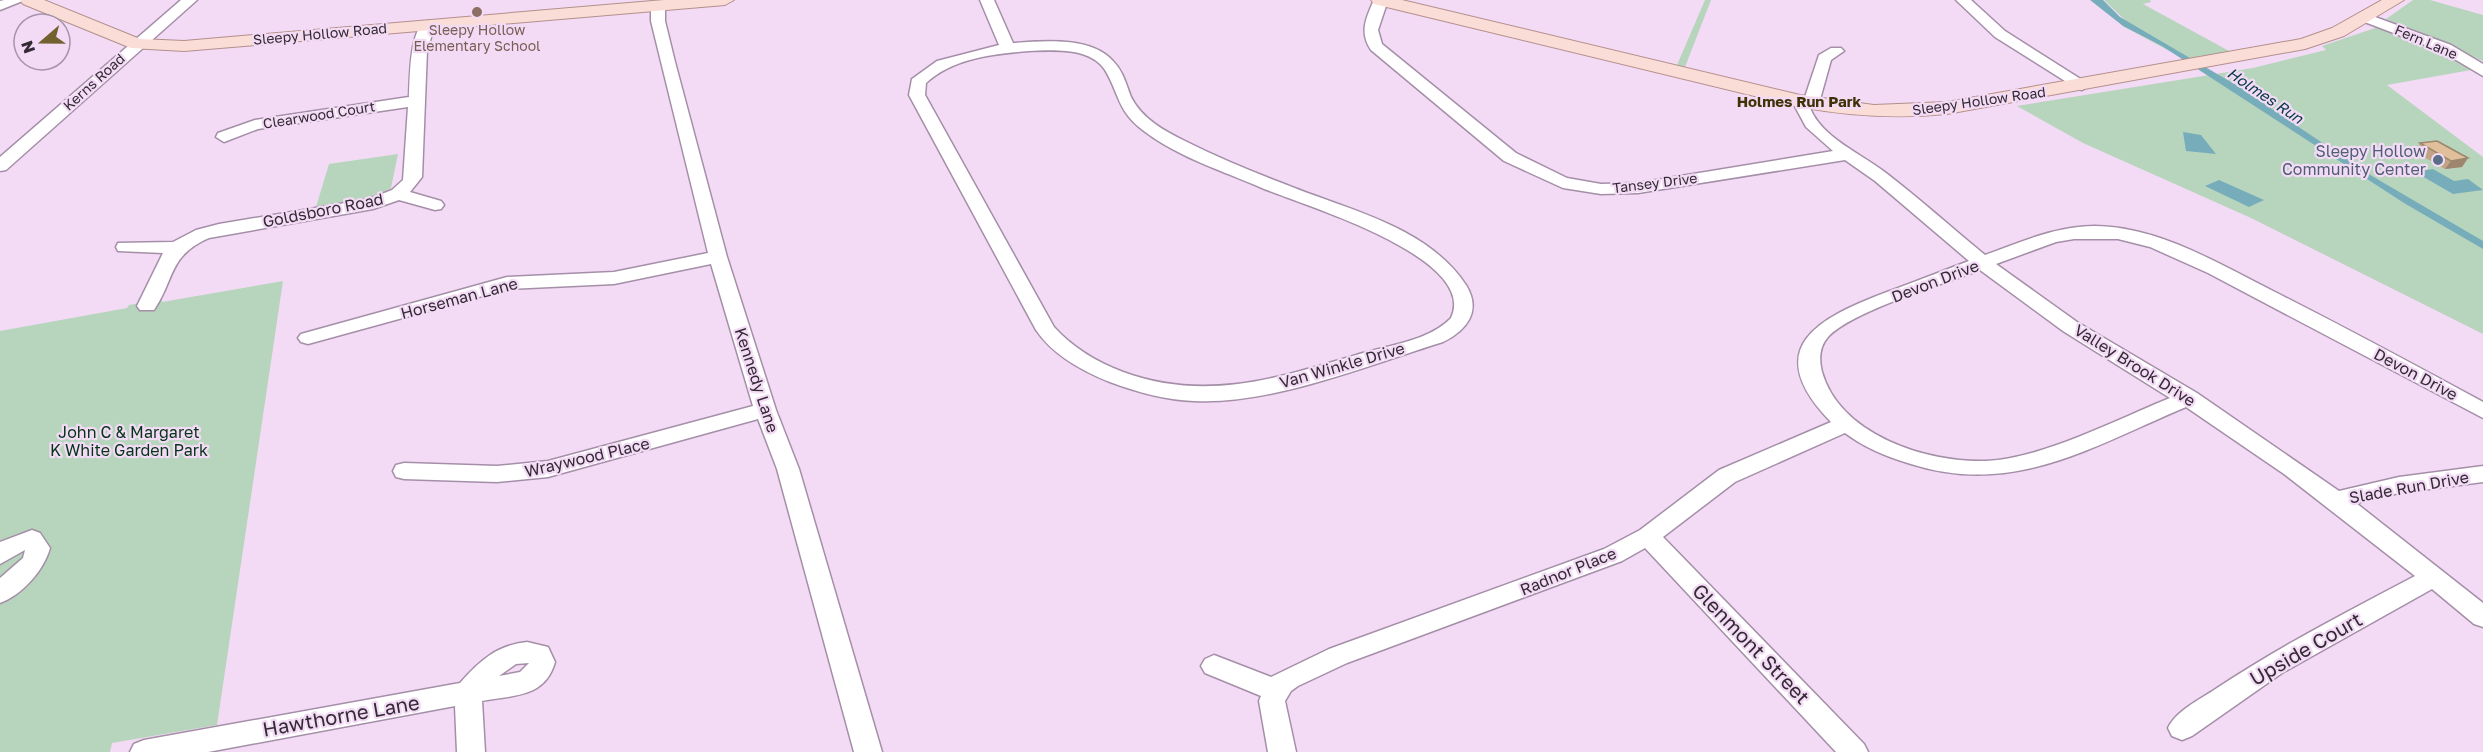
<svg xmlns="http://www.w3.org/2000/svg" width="2483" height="752" font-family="'Golos Text',sans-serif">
	<rect width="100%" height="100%" fill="#f3dbf6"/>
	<path fill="#b7d5bd" d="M1705,0H1711L1685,67L1677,65Z
		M2104,0H2150L2151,2L2143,4L2231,52L2184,59L2123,26L2130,25Z
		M2413,0H2430L2483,15V61L2386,19Z
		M2378,27L2426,44L2471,70L2387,85L2483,157V334L2251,218L2083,143L2017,106L2253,68L2326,50L2322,46Z
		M398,154L391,188L375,196L316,207L329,164Z
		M283,281L217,725L112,743L110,752H0V331L127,308L129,305L162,299V302Z"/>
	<path fill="#77adbb" d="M2090,0H2103L2120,17L2236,85L2372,176L2483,241V249L2404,203L2162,46L2123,26Z
		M2183,132L2201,135L2216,154L2186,151Z
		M2433,169L2454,181L2468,179L2483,190L2453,194L2415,172Z
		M2219,180L2264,200L2249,207L2205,186Z"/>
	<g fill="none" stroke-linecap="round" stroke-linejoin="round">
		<g stroke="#a58fa8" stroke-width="3">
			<path id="minor" d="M4,0H25L0,10V1Z
				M181,0H197L6,170L0,171V157Z
				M980,0H994L1013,43C1043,41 1091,36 1113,61C1123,71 1126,84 1131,97C1142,119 1166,132 1187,142C1219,158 1253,172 1287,185C1348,210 1427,226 1466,285C1482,311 1467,330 1443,342C1368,365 1272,405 1194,401C1165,400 1137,392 1110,382C1082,371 1053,355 1036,330L909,95L912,79L937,61L999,45ZM1029,51C1052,50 1090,47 1105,70C1120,95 1117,111 1144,131C1178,157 1223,171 1262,188C1300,204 1480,257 1451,318C1430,340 1391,345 1363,353C1280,377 1208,403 1123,372C1097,362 1073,348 1054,327L925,95L926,83C953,58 993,54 1029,51Z
				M1374,0H1388L1378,30L1382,44L1516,153L1567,178L1601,184L1638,183L1833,151L1806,127L1792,101L1794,98L1805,97L1819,55L1831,48H1841L1844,51L1831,60L1819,103L1810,108C1822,138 1862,154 1886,173C1920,199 1952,228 1985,255C2021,242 2056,226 2095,226C2160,227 2217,263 2273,291C2344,327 2413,364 2483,402V418L2208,273L2150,247L2118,239H2074L2056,242L1996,264L2077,322L2197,393L2339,491L2399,477L2483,466V482L2399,493L2356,503L2483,603V627L2474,624L2432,589L2282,673L2192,736L2182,740L2172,736L2168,728C2176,711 2199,700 2214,690C2278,647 2347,612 2415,576L2284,474L2186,407C2093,446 2014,497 1911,464C1887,457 1865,448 1845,433L1735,482L1663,537L1864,744L1868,752H1836L1645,548L1622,561L1347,663L1298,686L1291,691L1285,701L1296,752H1268L1259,701L1261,696L1205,673L1201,666L1205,659L1214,655L1271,677L1329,649L1604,549L1640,530L1719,470L1831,422C1759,348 1818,318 1887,292C1915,282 1942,271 1969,261L1875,181L1845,160L1638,193L1601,194L1563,188L1504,161L1371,50C1359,32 1366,18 1374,0ZM1980,270L2063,331L2170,398C2118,419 2041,459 1986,461C1927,463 1840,435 1822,372C1819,360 1819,347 1828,337C1852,311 1944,284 1980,270Z
				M1956,0H1971L2005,31L2090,85L2082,90L2076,88L1995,37Z
				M658,2L665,6V21L675,62L727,257L776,410L799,469L882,752H854L777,469L758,419L548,477L497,482L404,479L396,477L393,471L396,465L404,463L497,466L548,461L753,406L711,264L614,284L508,289L308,344L301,342L298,338L301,334L507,277L614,272L708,253L651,21V6Z
				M2367,14L2451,45L2483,64V76L2441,51L2362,21L2360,18Z
				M428,21L435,25L427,50L422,177L410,192L441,201L444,205L441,209L435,210L399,200L373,209L209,238C168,256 175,279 154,310H140L137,306L163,253L118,251L116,247L118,243L173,242L196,230L219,224L369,199L392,190L403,180L408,107L258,129L224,142L216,137L218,133L255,120L409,97C410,81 409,25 428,21Z
				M32,530L40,533L50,548C44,570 22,595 0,603V578L23,558L25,550L0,564V542Z
				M527,642L548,647L555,662C545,698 513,695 482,701L485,752H457L455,706L208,752H130L134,744L144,740L460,683C479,661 497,645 527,642ZM529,663L520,672L499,676L516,664Z"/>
		</g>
		<g stroke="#b38f8c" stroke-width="2">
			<path id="major" d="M20,0H44L140,39L184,41L664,0H734L725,5L184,51L131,48L23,4Z
				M1371,0H1402L1800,95L1874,105L1947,102L2301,39L2332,28L2382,0H2404L2344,36L2305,49L1947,114C1897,119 1849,116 1800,107L1374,4Z"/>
		</g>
		<use href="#minor" fill="#fff" fill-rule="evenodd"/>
		<use href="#major" fill="#fbddd7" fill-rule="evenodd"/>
	</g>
	<path fill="#c1a486" d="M2420,143L2468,158L2462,167L2445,169L2415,152Z"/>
	<path fill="#9d866d" d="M2468,158L2462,167L2445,169L2451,161Z"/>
	<path fill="#e0bf9c" stroke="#9d866d" stroke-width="1.5" d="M2437,141L2468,158L2451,161L2420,143Z"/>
	<circle fill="#8d6e63" stroke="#f3dbf6" stroke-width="2" cx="477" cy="12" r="6"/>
	<circle fill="#5c6f8a" stroke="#f3dbf6" stroke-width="2" cx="2438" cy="160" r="6"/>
	<g text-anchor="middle" stroke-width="4.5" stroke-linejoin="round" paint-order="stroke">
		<g font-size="14" fill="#785e54" stroke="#f3dbf6">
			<text x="477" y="35">Sleepy Hollow<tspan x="477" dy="16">Elementary School</tspan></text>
		</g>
		<g font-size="14" fill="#332a34" stroke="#f3dbf6">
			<text transform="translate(320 34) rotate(-5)" y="5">Sleepy Hollow Road</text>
			<text transform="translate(2426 42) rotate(23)" y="5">Fern Lane</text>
			<text transform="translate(94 82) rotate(-42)" y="5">Kerns Road</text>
			<text transform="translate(1979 101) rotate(-8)" y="5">Sleepy Hollow Road</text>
			<text transform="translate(319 115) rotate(-9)" y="5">Clearwood Court</text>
			<text transform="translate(1655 183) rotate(-7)" y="5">Tansey Drive</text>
		</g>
		<g font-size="15" font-style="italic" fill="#053a45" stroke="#f3dbf6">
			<text transform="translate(2265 96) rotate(34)" y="5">Holmes Run</text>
		</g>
		<g font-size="15" font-weight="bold" fill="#3f3207" stroke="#f3dbf6">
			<text x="1799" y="107">Holmes Run Park</text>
		</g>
		<g font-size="16" fill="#4e5e75" stroke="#f3dbf6" text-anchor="end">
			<text x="2426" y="157">Sleepy Hollow<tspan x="2426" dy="18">Community Center</tspan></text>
		</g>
		<g font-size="16" fill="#332a34" stroke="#f3dbf6">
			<text transform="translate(323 210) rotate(-11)" y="6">Goldsboro Road</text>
			<text transform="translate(1935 281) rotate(-21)" y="6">Devon Drive</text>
			<text transform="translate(459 298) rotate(-15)" y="6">Horseman Lane</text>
			<text transform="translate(1342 365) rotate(-16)" y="6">Van Winkle Drive</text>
			<text transform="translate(2135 365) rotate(32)" y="6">Valley Brook Drive</text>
			<text transform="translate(2416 374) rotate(28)" y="6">Devon Drive</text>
			<text transform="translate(757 380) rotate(72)" y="6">Kennedy Lane</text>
			<text transform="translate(587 457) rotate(-13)" y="6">Wraywood Place</text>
			<text transform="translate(2409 487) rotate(-10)" y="6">Slade Run Drive</text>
			<text transform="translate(1568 571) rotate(-22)" y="6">Radnor Place</text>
		</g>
		<g font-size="16" fill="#043416" stroke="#f3dbf6">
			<text x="129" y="438">John C &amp; Margaret<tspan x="129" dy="18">K White Garden Park</tspan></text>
		</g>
		<g font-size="20" fill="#332a34" stroke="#f3dbf6">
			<text transform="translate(1751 644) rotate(46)" y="7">Glenmont Street</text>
			<text transform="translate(2306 649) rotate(-30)" y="7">Upside Court</text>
			<text transform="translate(341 716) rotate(-10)" y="7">Hawthorne Lane</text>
		</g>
	</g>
	<g transform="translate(42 42) rotate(250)"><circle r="28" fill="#f3dbf6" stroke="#a694a8" stroke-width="1.5"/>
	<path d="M0-4.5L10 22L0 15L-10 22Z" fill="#736230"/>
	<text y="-9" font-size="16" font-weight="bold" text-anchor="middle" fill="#332a34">N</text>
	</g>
</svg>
